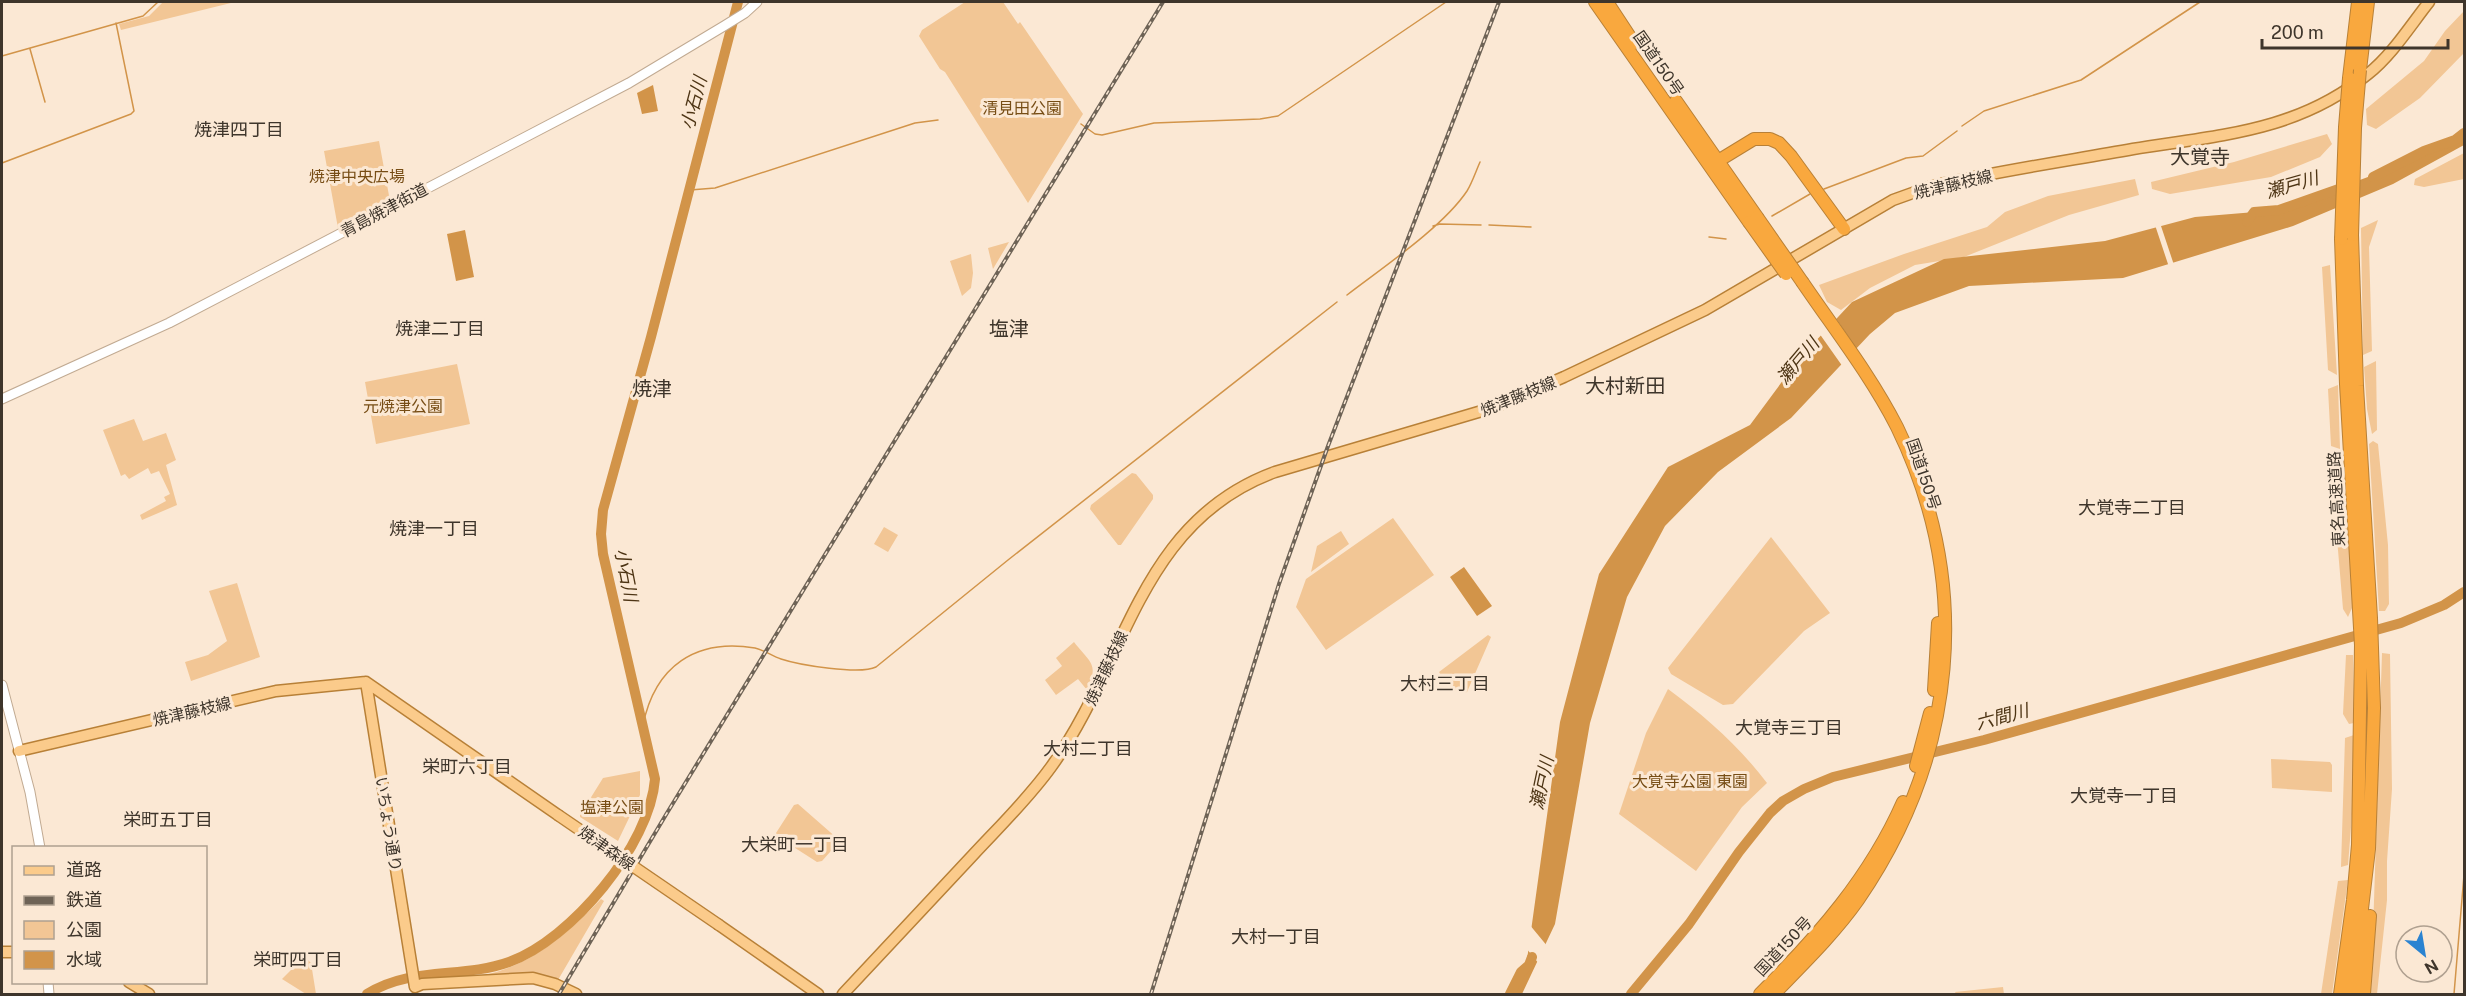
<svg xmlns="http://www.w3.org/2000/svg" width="2466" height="996" font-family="'Public Sans','Noto Sans JP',sans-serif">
	<rect width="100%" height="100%" fill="#fbe8d4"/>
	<path fill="#f2c695" d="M163,2H235L121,30L119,24L149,16Z
		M965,2H1003L1018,24L1020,22L1083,114L1028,203L945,72L940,69L919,36L922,30Z
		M2464,11V53L2420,98L2376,129L2367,125L2366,109L2424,61L2445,31Z
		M2327,134L2332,144L2320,157L2271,177L2170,194L2152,189L2151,182L2234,162Z
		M379,141L390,201L338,228L324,151Z
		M2464,153V179L2424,187L2414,185L2415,179Z
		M2135,179L2139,195L2069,215L1964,257L1915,265L1870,288L1841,310L1827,302L1819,285L1904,254L1987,227L2005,212L2048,196Z
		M2378,220L2369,247L2372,351L2363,355L2361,228Z
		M1009,242L993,269L988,248Z
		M971,254L973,273L971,288L962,296L950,261Z
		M2330,265L2337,375L2328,370L2322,267Z
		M2376,361L2377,430L2372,434L2367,409L2364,367Z
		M457,364L470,424L376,444L365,382Z
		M2338,385L2340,449L2331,446L2328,389Z
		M134,419L143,441L166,433L176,460L166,465L177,505L142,520L140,515L166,501L164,497L170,494L159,471L151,474L148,468L129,479L125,474L121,476L103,430Z
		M2373,441L2378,444L2388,545L2389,604L2385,611H2379L2369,444Z
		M2337,465L2343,470L2353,584L2352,608L2348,617L2343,609L2333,491Z
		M1132,473L1136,474L1153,495V499L1121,545H1118L1090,509L1091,505Z
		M1393,518L1434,575L1326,650L1296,607L1306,579Z
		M884,527L898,535L888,552L874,544Z
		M1341,531L1349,544L1311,572L1317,546Z
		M1771,537L1830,613L1804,631L1733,704L1723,705L1671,674L1668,668Z
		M237,583L260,657L191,681L185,662L208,655L227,641L209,591Z
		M1488,635L1491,637L1467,692L1463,693L1449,688L1439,672Z
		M1074,642C1091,664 1099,663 1087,690L1078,679L1056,695L1045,680L1062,666L1056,658Z
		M2382,653L2390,654L2392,789L2387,861V900L2377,994H2371Z
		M2346,655H2353L2354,723L2349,724L2343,714Z
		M1668,689C1706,717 1738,745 1767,783L1742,807L1696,871L1619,814L1646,733Z
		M2354,735L2356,764L2348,865L2341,867L2345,738Z
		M2271,759L2330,762L2332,765V792L2272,788Z
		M640,771V795L618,841L580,817V815L603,778Z
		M798,804L838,839V843L822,861L817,862L778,837L776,833L794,805Z
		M2348,880L2332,994H2321L2338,881Z
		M601,899L604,901L558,980L485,977L484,975C531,966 568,933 601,899Z
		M307,959L311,963L316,994H306L282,979L298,963Z
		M2003,987L2004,994H1956L1955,992Z"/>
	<path fill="#d29449" d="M653,85L658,111L642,114L637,93Z
		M2464,134V145L2393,184L2293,226L2123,278L1969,286L1895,313L1870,334L1791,418L1718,472L1665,526L1627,597L1590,723L1555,924L1522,994H1508L1526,967L1560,722L1599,574L1668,467L1750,425L1798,360L1852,302L1944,259L2105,241L2195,217L2279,210L2384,171Z
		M465,230L474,277L456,281L447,234Z
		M1464,567L1492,606L1477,616L1450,577Z"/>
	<path fill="#fbe8d4" d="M2160,223L2174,265L2169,267L2155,225Z
		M1835,317L1858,351L1843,367L1819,333Z
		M1529,924L1548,947L1540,965L1526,948Z"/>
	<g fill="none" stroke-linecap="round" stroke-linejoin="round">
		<path stroke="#d29449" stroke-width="1.5" d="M30,49L45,102
			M2,56L143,16L158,2
			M1081,124L1095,134L1102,135L1154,123L1260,119L1278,116L1446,2
			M1962,126L1984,111L2081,80L2200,2
			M2,163L131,114L134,111L116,23
			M1824,189L1906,158L1923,156L1957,131
			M690,190L715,188L915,123L938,120
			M1772,216L1810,194
			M1489,225L1531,227
			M1433,226L1440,224L1481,225
			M1709,237L1726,239
			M1347,295C1382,268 1443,227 1467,191C1472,183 1476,171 1480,162
			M643,725C655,666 696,638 755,648C764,650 772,656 781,659C799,665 860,675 876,667L1008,560L1337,302
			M2454,994L2464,875"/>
		<path stroke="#d29449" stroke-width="10" d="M2373,177L2424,151L2455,140L2464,133
			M2247,222L2254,212L2279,210L2350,185
			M367,994C411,966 462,979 509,962C571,940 650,845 655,779L603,554L601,534L603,510L651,337L738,2
			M1510,994L1521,972L1529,965L1532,957
			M1631,994L1689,924L1739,852L1770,813L1783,801L1804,789L1833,777L1984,740L2401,623L2444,605L2464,592"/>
		<g stroke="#c1aa92" stroke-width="11">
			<path id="secondary" d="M2,399L169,323L629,83L724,26L745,13L757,2
				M2,685L30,792L40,848
				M48,982L49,994"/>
		</g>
		<g stroke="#b88037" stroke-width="13">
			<path id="primary" d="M366,682L415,987L422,984L533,978L555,984L576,994
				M366,682L558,815
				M19,751L276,691L366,682
				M719,925L818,994
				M2,952H14
				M129,982L149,994
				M843,994C886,948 929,902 973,855C999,827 1028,799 1051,767C1127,663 1138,522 1275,472L1492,408L1564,377L1705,310L1893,200L1932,186C1998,171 2066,161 2133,149C2219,135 2297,132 2368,74C2392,55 2410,26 2429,2"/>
		</g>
		<g stroke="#b88037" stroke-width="14">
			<path id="highway" d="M1595,2L1749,222
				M1607,2L1634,43
				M2360,70L2368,2
				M2349,78L2358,2
				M1676,101L1757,217
				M1713,164L1754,139H1770L1779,143L1791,156L1844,229
				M2352,235L2357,386L2371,618L2374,708L2369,849L2352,994
				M1934,690L1938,623
				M1916,766L1930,713
				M1760,994C1818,936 1870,877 1903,802
				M1774,994C1803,964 1834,934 1858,900C1957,756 1974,585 1897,427C1871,376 1835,330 1803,283
				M2340,994L2353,900L2358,845L2361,645L2346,384L2341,239
				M2364,994L2370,916"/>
		</g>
		<use href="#secondary" stroke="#fff" stroke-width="9"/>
		<use href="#primary" stroke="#fbcb8b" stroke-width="10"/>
		<use href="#highway" stroke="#f9a83e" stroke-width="12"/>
		<g stroke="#6e6356" stroke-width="4">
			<path id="rail" d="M559,994L667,813L1163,2
				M1151,994L1279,584L1328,446L1499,2"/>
		</g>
		<use href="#rail" stroke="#fbe8d4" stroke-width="1.5" stroke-dasharray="4.5" stroke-linecap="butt"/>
		<g stroke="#b88037" stroke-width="13" stroke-linecap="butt">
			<path id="primary-bridge" d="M558,815L719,925"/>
		</g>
		<g stroke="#b88037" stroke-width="14" stroke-linecap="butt">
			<path id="highway-bridge" d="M1757,217L1803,283
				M1749,222L1786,274
				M2352,235L2355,128L2360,70
				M2341,239L2345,127L2349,78"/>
		</g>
		<use href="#primary-bridge" stroke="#fbcb8b" stroke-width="10"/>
		<use href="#highway-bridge" stroke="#f9a83e" stroke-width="12"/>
	</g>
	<g text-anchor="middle" stroke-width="6" stroke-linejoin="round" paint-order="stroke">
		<g font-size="16" fill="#3e352b" stroke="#fbe8d4">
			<text transform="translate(1659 63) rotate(55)" y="6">国道150号</text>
			<text transform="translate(1953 184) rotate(-13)" y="6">焼津藤枝線</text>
			<text transform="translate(384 210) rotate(-28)" y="6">青島焼津街道</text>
			<text transform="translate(1518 396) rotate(-22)" y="6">焼津藤枝線</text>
			<text transform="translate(1924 474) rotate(71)" y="6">国道150号</text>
			<text transform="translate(2336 499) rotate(-93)" y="6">東名高速道路</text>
			<text transform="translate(1106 668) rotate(-65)" y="6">焼津藤枝線</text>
			<text transform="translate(192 711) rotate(-13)" y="6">焼津藤枝線</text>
			<text transform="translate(389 824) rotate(81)" y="6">いちょう通り</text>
			<text transform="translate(607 848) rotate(35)" y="6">焼津森線</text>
			<text transform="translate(1783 946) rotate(-47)" y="6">国道150号</text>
		</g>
		<g font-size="16" fill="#774d15" stroke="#fbe8d4">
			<text x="1022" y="114">清見田公園</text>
			<text x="357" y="182">焼津中央広場</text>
			<text x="403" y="412">元焼津公園</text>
			<text x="1690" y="787">大覚寺公園 東園</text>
			<text x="612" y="813">塩津公園</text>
		</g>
		<g font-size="18" font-style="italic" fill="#4d3414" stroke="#fbe8d4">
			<text transform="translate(694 103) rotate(-75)" y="6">小石川</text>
			<text transform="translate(2292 185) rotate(-16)" y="6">瀬戸川</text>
			<text transform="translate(1798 361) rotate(-50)" y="6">瀬戸川</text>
			<text transform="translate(626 575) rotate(79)" y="6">小石川</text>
			<text transform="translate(2002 717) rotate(-15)" y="6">六間川</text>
			<text transform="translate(1542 783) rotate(-78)" y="6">瀬戸川</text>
		</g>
		<g font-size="18" fill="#3e352b" stroke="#fbe8d4">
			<text x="239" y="136">焼津四丁目</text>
			<text x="440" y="335">焼津二丁目</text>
			<text x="2132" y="514">大覚寺二丁目</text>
			<text x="434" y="535">焼津一丁目</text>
			<text x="1445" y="690">大村三丁目</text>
			<text x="1789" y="734">大覚寺三丁目</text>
			<text x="1088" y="755">大村二丁目</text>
			<text x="467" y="773">栄町六丁目</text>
			<text x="2124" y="802">大覚寺一丁目</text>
			<text x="168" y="826">栄町五丁目</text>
			<text x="795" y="851">大栄町一丁目</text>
			<text x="1276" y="943">大村一丁目</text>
			<text x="298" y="966">栄町四丁目</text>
		</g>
		<g font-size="20" fill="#3e352b" stroke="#fbe8d4">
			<text x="2200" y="164">大覚寺</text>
			<text x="1009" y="336">塩津</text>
			<text x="1625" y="393">大村新田</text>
			<text x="652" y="396">焼津</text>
		</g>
	</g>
	<rect width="2466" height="996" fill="none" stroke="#3e352b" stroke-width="6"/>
	<rect x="12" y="846" width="195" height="138" fill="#fbe8d4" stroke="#afa090" stroke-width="1.5"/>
	<rect x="24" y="866" width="30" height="9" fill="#fbcb8b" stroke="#afa090" stroke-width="1.5"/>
	<text x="66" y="876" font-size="18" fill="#3e352b">道路</text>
	<rect x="24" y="896" width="30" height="9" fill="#6e6356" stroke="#afa090" stroke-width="1.5"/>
	<text x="66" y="906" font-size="18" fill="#3e352b">鉄道</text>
	<rect x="24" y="921" width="30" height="18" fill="#f2c695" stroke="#afa090" stroke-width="1.5"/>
	<text x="66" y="936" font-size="18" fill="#3e352b">公園</text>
	<rect x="24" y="951" width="30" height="18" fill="#d29449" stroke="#afa090" stroke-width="1.5"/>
	<text x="66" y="966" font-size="18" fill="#3e352b">水域</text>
	<g transform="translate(2424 954) rotate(150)"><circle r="28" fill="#fbe8d4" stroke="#afa090" stroke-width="1.5"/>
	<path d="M0-4.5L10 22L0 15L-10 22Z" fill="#2a83d1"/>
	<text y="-9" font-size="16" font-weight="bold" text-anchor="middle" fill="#3e352b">N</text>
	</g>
	<path d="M2262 39v9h186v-9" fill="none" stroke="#3e352b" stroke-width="3"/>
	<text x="2271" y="39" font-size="18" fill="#3e352b" stroke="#fbe8d4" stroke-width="4.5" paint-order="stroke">200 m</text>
</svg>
